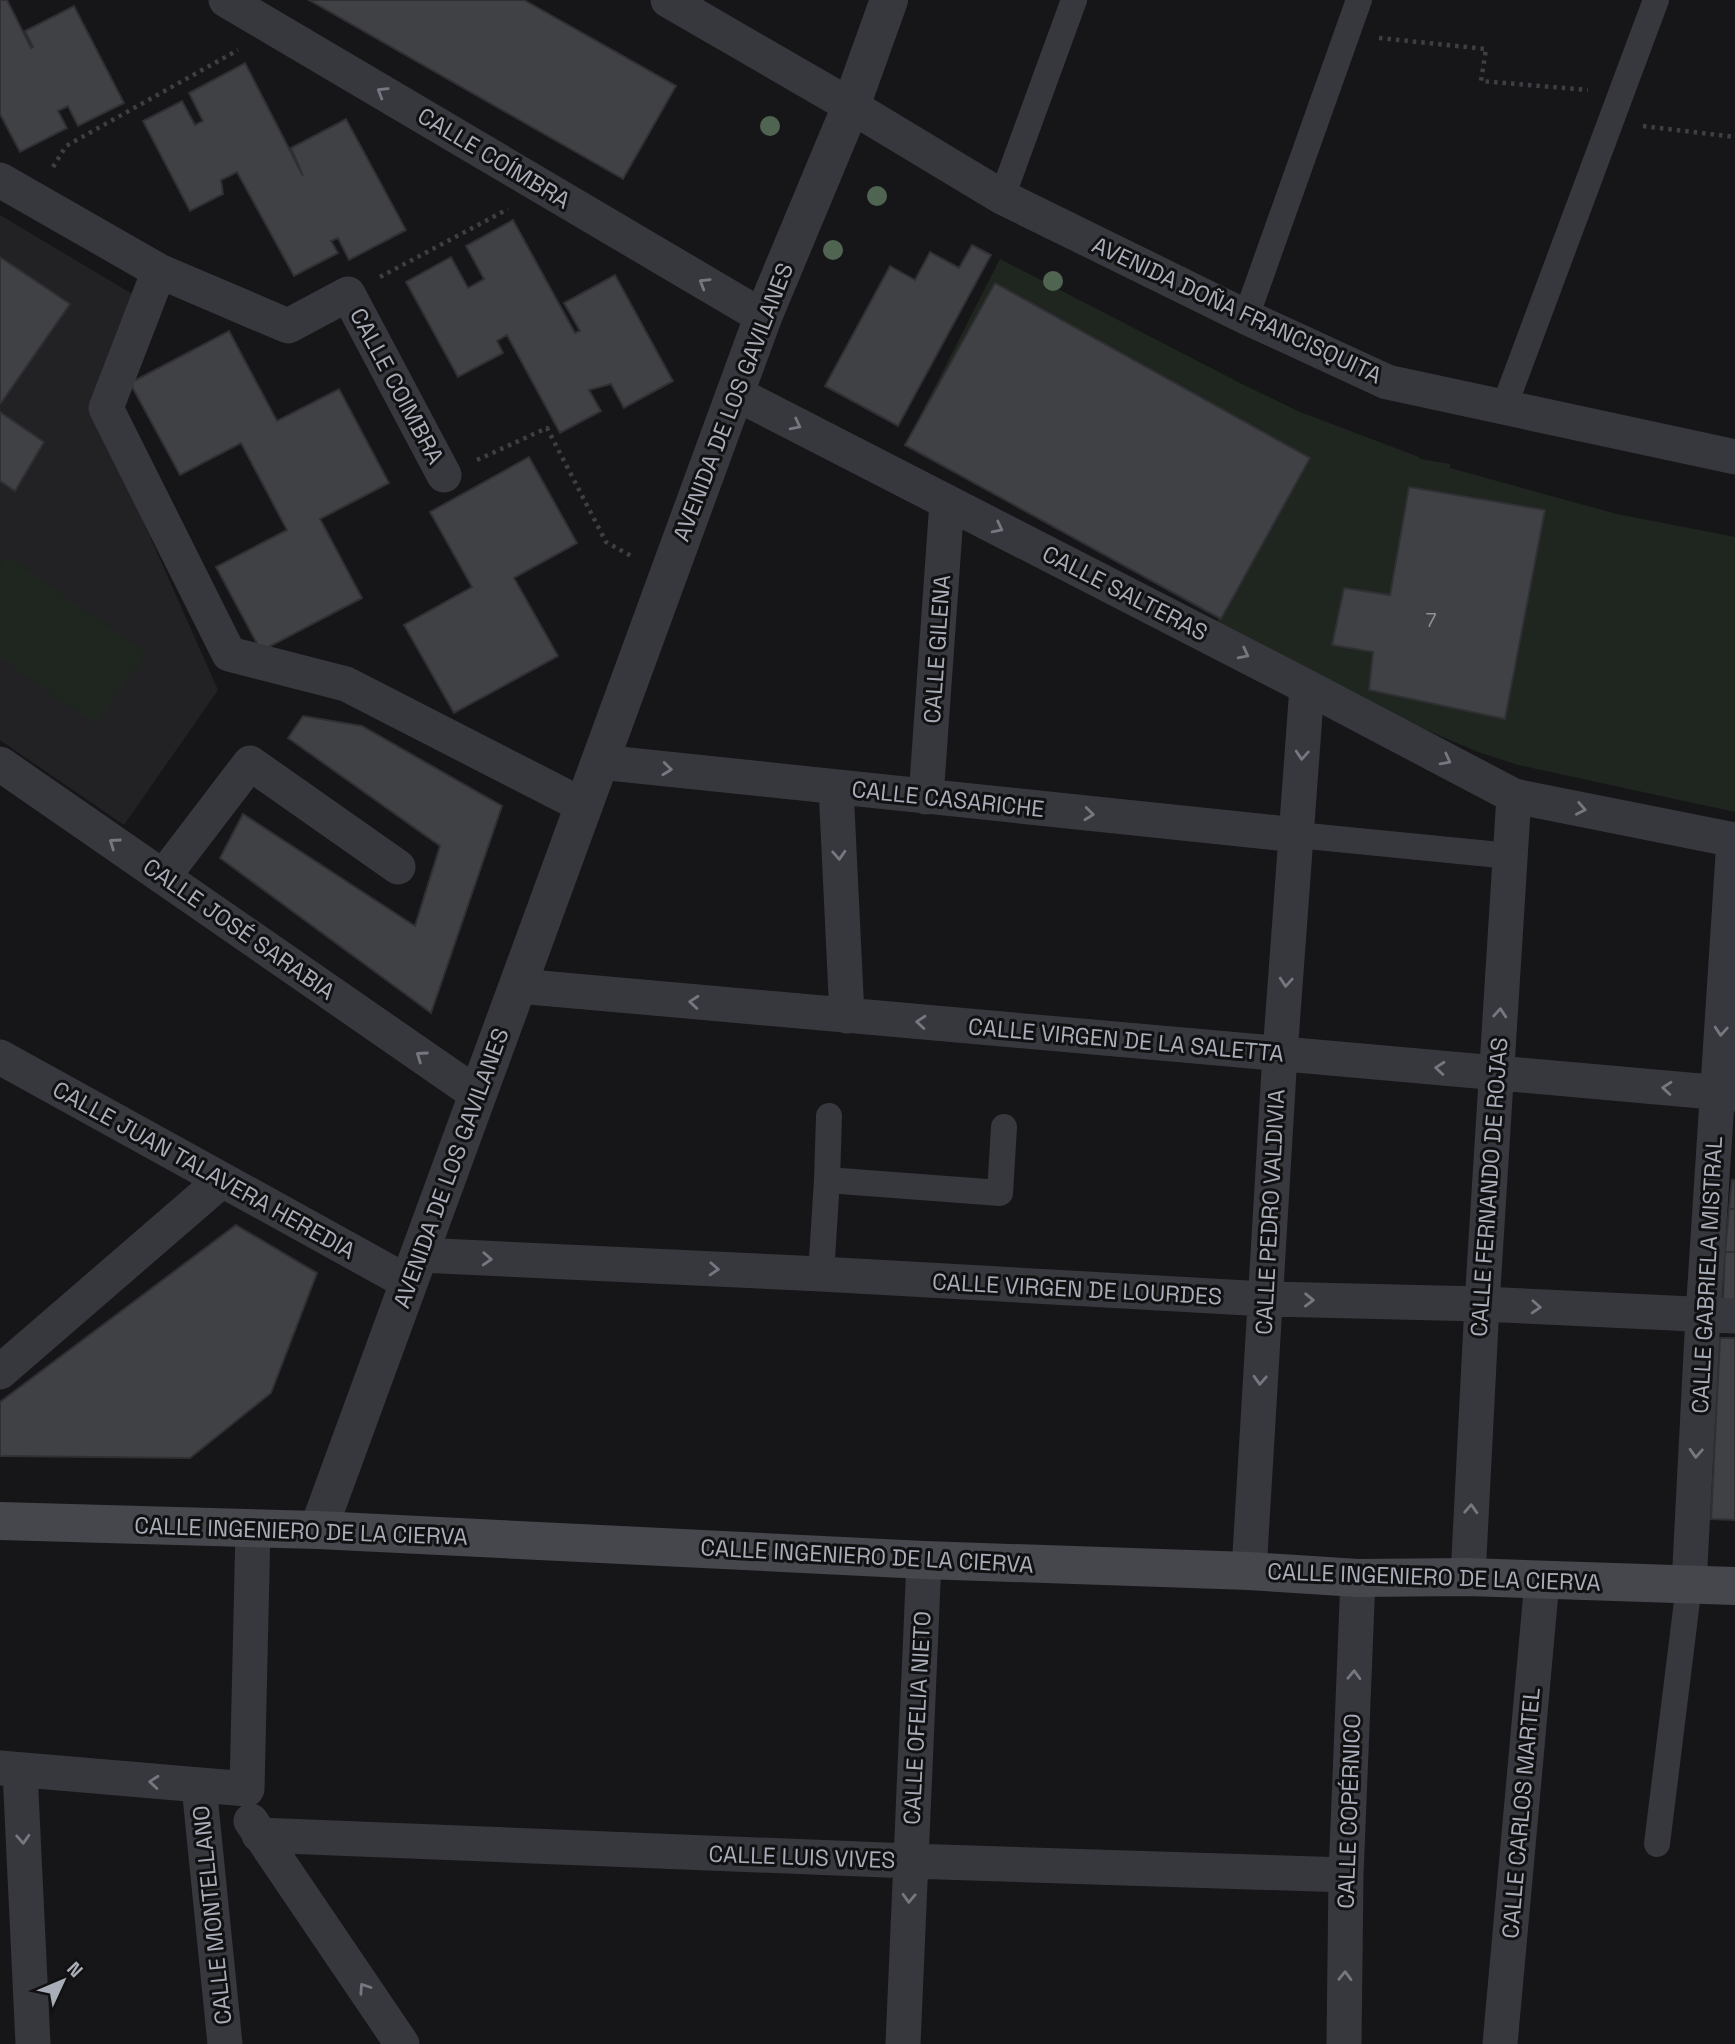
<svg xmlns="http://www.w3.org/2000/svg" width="1735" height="2044" font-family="'Space Grotesk',sans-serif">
	<rect width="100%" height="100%" fill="#161618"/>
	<path fill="#222225" d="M0,215L139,298L96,415L218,690L124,825L0,740Z"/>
	<path fill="#1e261f" d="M1000,259L1244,385L1300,412L1419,457L1420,459L1450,464V468L1617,514L1735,537V812L1518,765L1478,752L1360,702L1216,622L1218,619L905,445Z
		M7,556L146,653L96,725L0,658V566Z"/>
	<path fill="#404145" stroke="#303034" stroke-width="2" d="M0,0H7L31,48L33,47L25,31L74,6L124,103L78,126L68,106L58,111L67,128L20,152L0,114Z
		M309,0H524L676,86L623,179Z
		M245,63L303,176L291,148L346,119L406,230L349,260L338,238L331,241L338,253L294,276L237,172L221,180L223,194L190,211L143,121L182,101L195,125L203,121L189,93Z
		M513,220L575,333L580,331L564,303L615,275L673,381L624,408L611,384L589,390L601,411L560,433L507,335L497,341L503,353L458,377L406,282L451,257L468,288L484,279L466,246Z
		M972,245L991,255L898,426L825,386L890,266L915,280L930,252L959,268Z
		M0,257L70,304L1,403L0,402Z
		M995,283L1310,458L1221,619L905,445Z
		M229,331L277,421L339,389L389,483L320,519L362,598L261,651L216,567L287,530L241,443L180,475L130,383Z
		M0,412L44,442L15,491L0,481Z
		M529,457L577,543L514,578L558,656L454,713L404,625L472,587L430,512Z
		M1409,487L1545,510L1505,719L1369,690L1373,652L1332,645L1344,588L1390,595Z
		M303,716L362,726L502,806L431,1013L220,858L243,814L415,926L440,846L288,738Z
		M1732,1180H1735V1209H1729Z
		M1729,1209H1735V1252H1725Z
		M236,1225L317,1273L271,1393L190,1458L0,1456V1402Z
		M1725,1252H1735V1301L1723,1300Z
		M1720,1338H1735V1520L1711,1519Z"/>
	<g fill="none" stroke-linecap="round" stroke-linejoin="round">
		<path stroke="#3d3f44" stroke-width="4.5" stroke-dasharray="3.5 5" stroke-linecap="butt" d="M1379,38L1486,49L1481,81L1588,90
			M1643,126L1735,137
			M53,167L66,146L238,50
			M380,277L508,209
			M477,460L547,428L606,542L633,557"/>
		<path stroke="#37383d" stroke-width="26" d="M1002,197L1074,0
			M1246,317L1359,0
			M1504,407L1656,0
			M1297,835L1510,856
			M827,1180L829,1116
			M821,1274L827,1180L1000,1193L1004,1127
			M1657,1844L1689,1585"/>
		<path stroke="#37383d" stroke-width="35" d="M226,0L763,317
			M668,0L851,106L1002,197L1246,317L1387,382L1735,457
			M0,180L159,271L106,408L229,654L346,684L582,805
			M159,271L288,326L348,294L444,475
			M735,393L1307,687L1514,796L1735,840
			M600,762L1297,835
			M0,764L478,1095
			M836,787L847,1016
			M926,797L947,502
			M163,877L250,763L398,867
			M518,986L1735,1094
			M0,1057L409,1283
			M419,1255L821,1274L1265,1299L1482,1304L1735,1316
			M0,1372L222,1180
			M1249,1571L1280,1054L1307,687
			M1468,1577L1482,1304L1514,796
			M1689,1585L1703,1315L1734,840
			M0,1768L247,1789L253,1528
			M20,1771L33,2044
			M199,1786L225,2044
			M251,1821L402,2044
			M259,1835L910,1861L1346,1875
			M903,2044L924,1560
			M1344,2044L1346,1875L1358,1578
			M1500,2044L1542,1581"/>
		<path stroke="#37383d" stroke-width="38" d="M318,1530L763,317L851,106L889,0"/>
		<path stroke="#45474d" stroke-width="38" d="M0,1521L318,1530L924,1560L1249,1571L1358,1578L1468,1577L1735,1586"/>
	</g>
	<g fill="#506452">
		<circle cx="770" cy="126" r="10"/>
		<circle cx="877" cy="196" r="10"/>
		<circle cx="833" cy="250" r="10"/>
		<circle cx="1053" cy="281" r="10"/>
	</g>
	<defs><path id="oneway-chevron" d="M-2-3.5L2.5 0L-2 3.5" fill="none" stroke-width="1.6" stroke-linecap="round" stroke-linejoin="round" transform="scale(1.75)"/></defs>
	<g stroke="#757881">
		<use href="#oneway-chevron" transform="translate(382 92) rotate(-149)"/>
		<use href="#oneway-chevron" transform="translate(704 283) rotate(-149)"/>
		<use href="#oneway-chevron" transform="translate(796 425) rotate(27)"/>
		<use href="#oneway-chevron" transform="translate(998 528) rotate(27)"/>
		<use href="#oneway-chevron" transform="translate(1244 654) rotate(27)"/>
		<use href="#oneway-chevron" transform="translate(1302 755) rotate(94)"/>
		<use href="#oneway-chevron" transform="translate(1446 760) rotate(28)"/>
		<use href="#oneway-chevron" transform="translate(667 769) rotate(6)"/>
		<use href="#oneway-chevron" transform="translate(1581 809) rotate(11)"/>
		<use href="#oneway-chevron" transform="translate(1089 814) rotate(6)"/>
		<use href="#oneway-chevron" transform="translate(114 843) rotate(-145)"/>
		<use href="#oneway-chevron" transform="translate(839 855) rotate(87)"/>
		<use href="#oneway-chevron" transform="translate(1286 982) rotate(94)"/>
		<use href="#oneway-chevron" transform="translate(694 1002) rotate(-175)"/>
		<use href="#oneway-chevron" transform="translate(1500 1013) rotate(-86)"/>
		<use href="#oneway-chevron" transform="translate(921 1022) rotate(-175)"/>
		<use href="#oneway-chevron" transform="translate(1721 1031) rotate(94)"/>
		<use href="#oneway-chevron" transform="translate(421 1056) rotate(-145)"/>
		<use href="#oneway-chevron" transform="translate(1440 1068) rotate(-175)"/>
		<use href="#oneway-chevron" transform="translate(1667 1088) rotate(-175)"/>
		<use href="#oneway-chevron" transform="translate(487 1259) rotate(3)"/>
		<use href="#oneway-chevron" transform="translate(714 1269) rotate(3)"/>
		<use href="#oneway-chevron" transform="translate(1309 1300) rotate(1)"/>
		<use href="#oneway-chevron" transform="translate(1536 1307) rotate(3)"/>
		<use href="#oneway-chevron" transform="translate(1260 1380) rotate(93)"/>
		<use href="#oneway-chevron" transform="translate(1696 1453) rotate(93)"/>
		<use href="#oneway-chevron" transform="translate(1471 1509) rotate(-87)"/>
		<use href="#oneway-chevron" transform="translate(1354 1675) rotate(-88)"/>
		<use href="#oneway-chevron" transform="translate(154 1782) rotate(-175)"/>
		<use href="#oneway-chevron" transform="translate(23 1839) rotate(87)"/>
		<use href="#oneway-chevron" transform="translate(909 1898) rotate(92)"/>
		<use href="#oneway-chevron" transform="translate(1345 1976) rotate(-89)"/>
		<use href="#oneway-chevron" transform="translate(364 1988) rotate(-124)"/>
	</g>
	<g text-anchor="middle" stroke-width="6" stroke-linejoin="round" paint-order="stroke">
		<g font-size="19" fill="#8e929b">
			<text x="1431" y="627">7</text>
		</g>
		<g font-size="23" fill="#a8adb8" stroke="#111113">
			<text transform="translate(494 158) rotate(31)" y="8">CALLE COÍMBRA</text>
			<text transform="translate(1237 310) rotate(25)" y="8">AVENIDA DOÑA FRANCISQUITA</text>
			<text transform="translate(397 386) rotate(62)" y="8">CALLE COIMBRA</text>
			<text transform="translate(733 402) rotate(-69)" y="8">AVENIDA DE LOS GAVILANES</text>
			<text transform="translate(1125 593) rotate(27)" y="8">CALLE SALTERAS</text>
			<text transform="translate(937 649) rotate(-86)" y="8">CALLE GILENA</text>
			<text transform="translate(948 799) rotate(6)" y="8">CALLE CASARICHE</text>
			<text transform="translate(239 929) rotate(35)" y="8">CALLE JOSÉ SARABIA</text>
			<text transform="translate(1126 1040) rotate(5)" y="8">CALLE VIRGEN DE LA SALETTA</text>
			<text transform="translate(451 1168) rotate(-70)" y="8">AVENIDA DE LOS GAVILANES</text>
			<text transform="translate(204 1170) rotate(29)" y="8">CALLE JUAN TALAVERA HEREDIA</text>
			<text transform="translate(1489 1187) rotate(-86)" y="8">CALLE FERNANDO DE ROJAS</text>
			<text transform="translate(1270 1212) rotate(-87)" y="8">CALLE PEDRO VALDIVIA</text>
			<text transform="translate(1707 1275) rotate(-87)" y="8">CALLE GABRIELA MISTRAL</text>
			<text transform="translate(1077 1289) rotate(3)" y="8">CALLE VIRGEN DE LOURDES</text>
			<text transform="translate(301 1531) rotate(2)" y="8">CALLE INGENIERO DE LA CIERVA</text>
			<text transform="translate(867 1556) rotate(3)" y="8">CALLE INGENIERO DE LA CIERVA</text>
			<text transform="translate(1434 1577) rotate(2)" y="8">CALLE INGENIERO DE LA CIERVA</text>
			<text transform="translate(917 1718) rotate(-87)" y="8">CALLE OFELIA NIETO</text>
			<text transform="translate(1349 1811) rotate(-88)" y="8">CALLE COPÉRNICO</text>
			<text transform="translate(1521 1813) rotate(-85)" y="8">CALLE CARLOS MARTEL</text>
			<text transform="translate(802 1857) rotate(2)" y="8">CALLE LUIS VIVES</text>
			<text transform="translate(212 1915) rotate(-96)" y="8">CALLE MONTELLANO</text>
		</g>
	</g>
	<g transform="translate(63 1981) rotate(46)" stroke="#111113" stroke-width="5" paint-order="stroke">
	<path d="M0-5L12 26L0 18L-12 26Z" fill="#a8adb8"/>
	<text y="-10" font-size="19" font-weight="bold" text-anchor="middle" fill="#a8adb8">N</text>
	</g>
</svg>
